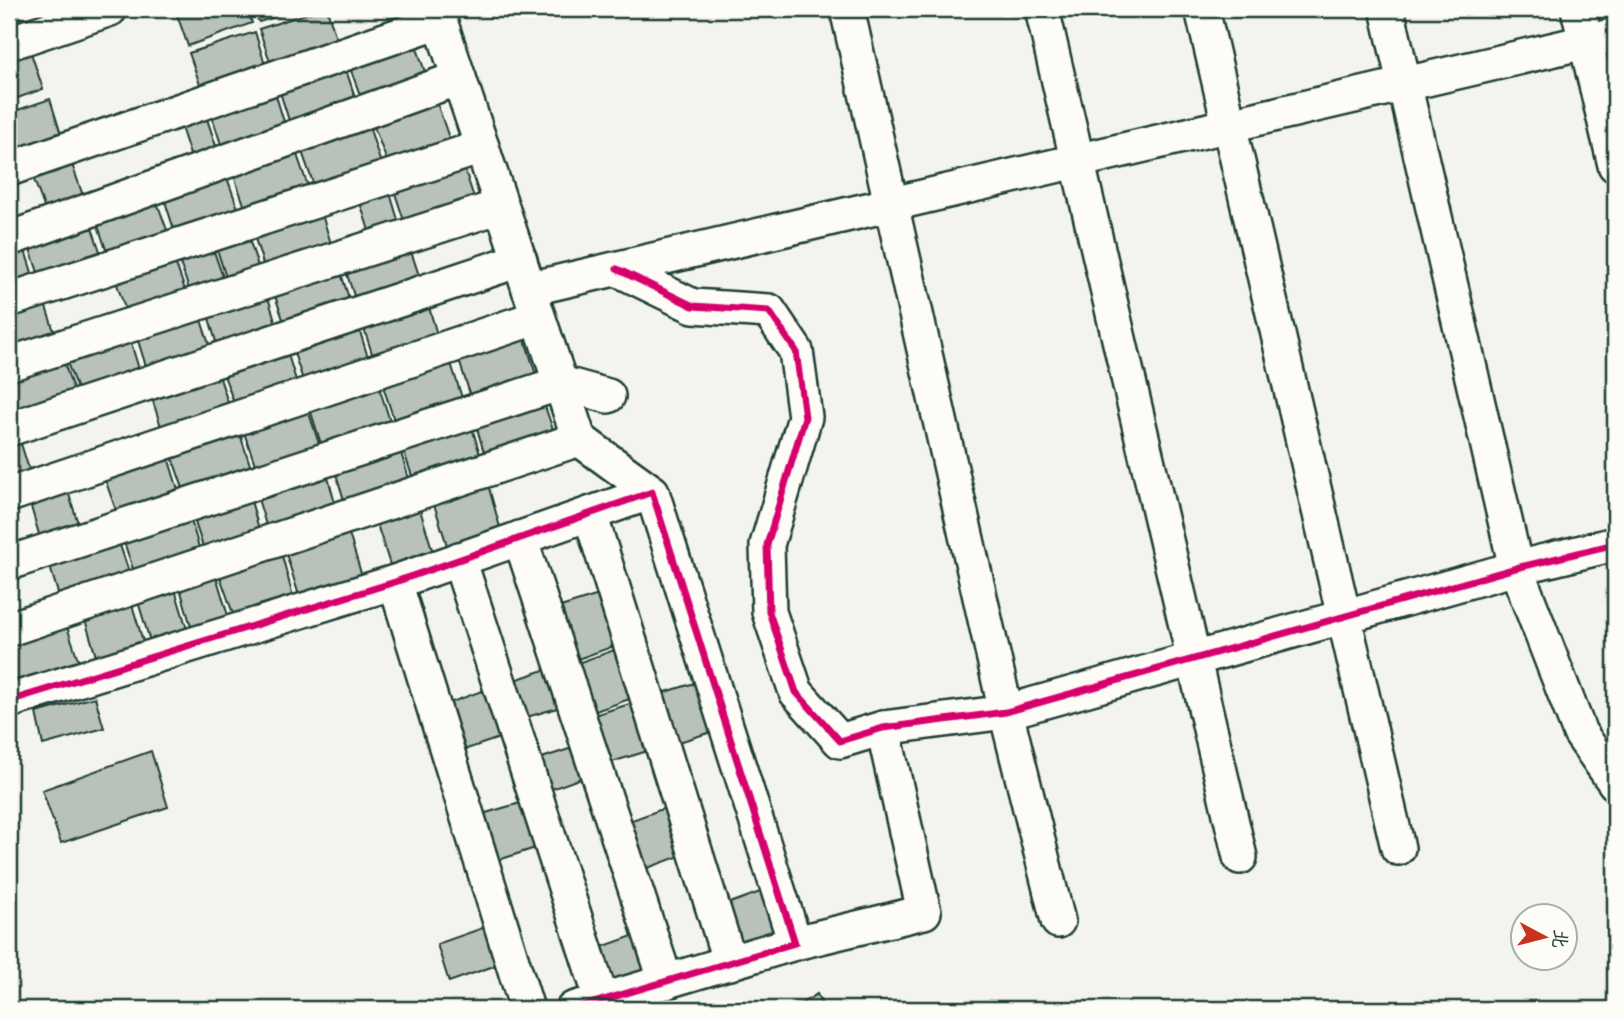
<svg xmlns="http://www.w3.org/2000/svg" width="1624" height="1018" font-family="Sriracha,'LXGW WenKai TC',sans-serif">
  <rect width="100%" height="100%" fill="#f4f4ef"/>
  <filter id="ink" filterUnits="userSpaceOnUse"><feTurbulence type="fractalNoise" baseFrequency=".0143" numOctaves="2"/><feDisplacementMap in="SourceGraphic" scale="14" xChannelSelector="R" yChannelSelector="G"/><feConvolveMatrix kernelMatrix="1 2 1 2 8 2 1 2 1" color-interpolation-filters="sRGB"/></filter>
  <g filter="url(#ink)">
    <!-- building -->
    <g fill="#b9c1bb" stroke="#1f3d34" stroke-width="2">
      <polygon points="9,9 17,9 24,32 9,37"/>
      <polygon points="175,9 247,9 252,23 188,46"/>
      <polygon points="254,9 301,9 259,22"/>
      <polygon points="321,9 327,9 340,51 274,73 259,29"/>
      <polygon points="255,32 268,74 204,96 189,53"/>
      <polygon points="414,39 429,84 364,106 348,62"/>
      <polygon points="28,44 43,89 9,101 9,51"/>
      <polygon points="344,64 359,109 293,133 278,86"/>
      <polygon points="274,89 288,135 225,157 210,110"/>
      <polygon points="435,97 453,150 390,169 371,119"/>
      <polygon points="50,99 64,144 9,162 9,113"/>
      <polygon points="205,113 220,158 194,167 179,121"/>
      <polygon points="368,123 383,170 316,191 300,146"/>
      <polygon points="295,149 311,195 248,216 232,170"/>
      <polygon points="69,156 87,207 49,220 30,169"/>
      <polygon points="461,158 477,207 407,230 391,181"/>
      <polygon points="225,172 241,217 177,239 163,195"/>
      <polygon points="387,183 401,230 372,240 357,193"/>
      <polygon points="9,190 19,225 9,228"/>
      <polygon points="155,197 171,241 110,261 95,217"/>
      <polygon points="319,205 333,250 266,273 252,229"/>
      <polygon points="89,219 104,263 42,284 27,240"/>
      <polygon points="246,230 261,275 228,284 214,240"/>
      <polygon points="210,240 227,289 193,301 176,251"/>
      <polygon points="22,241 36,285 9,294 9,245"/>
      <polygon points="408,242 422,285 358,308 343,262"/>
      <polygon points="173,256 188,298 128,318 114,275"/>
      <polygon points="338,264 352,308 287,331 272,287"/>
      <polygon points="265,288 279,333 219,352 206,308"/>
      <polygon points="426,297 440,345 376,366 361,319"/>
      <polygon points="43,298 58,343 9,359 9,309"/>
      <polygon points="198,311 213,356 149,376 135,331"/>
      <polygon points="357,322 371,367 306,389 291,344"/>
      <polygon points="522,330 537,378 472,400 457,354"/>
      <polygon points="128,333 142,379 81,400 64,354"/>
      <polygon points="285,345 299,390 237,411 221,367"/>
      <polygon points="62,356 77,401 15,422 9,402 9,373"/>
      <polygon points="449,357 464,404 396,426 381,380"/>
      <polygon points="216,366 231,412 164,436 149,389"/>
      <polygon points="377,381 392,427 323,450 308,403"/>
      <polygon points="541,395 557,441 487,463 474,418"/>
      <polygon points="306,404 321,450 257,470 241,424"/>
      <polygon points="469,417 483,465 416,488 400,440"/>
      <polygon points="238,428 252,471 185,494 170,451"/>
      <polygon points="18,434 32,479 9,487 9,437"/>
      <polygon points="398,443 412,489 347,510 333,464"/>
      <polygon points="166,451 180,496 118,516 102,471"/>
      <polygon points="325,466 338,515 270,538 255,489"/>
      <polygon points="487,481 503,538 451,558 432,498"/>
      <polygon points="67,488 81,533 43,548 29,500"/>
      <polygon points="248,490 262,540 206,556 191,510"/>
      <polygon points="418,503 435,559 393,574 375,518"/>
      <polygon points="188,511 202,557 136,578 121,533"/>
      <polygon points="347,527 364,583 301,602 284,547"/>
      <polygon points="116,533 131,578 61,603 47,557"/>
      <polygon points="280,548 295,604 236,622 217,568"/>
      <polygon points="214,569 231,626 194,637 178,581"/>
      <polygon points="173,583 190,639 153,651 136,595"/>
      <polygon points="605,593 620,644 564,664 548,611"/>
      <polygon points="130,598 145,648 98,663 83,613"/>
      <polygon points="64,618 81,668 15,690 9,672 9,638"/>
      <polygon points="623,647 638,696 582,716 566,667"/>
      <polygon points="556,666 567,705 517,720 506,683"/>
      <polygon points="704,680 718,730 666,746 650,697"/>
      <polygon points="495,686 511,734 455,753 441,706"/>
      <polygon points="95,697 104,728 43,745 36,713"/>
      <polygon points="639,701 654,749 599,766 585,718"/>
      <polygon points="581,745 590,775 546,791 536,760"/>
      <polygon points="151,751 168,807 61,843 42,790"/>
      <polygon points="527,801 541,846 487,864 472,817"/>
      <polygon points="673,805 688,853 637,872 621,824"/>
      <polygon points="771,888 789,936 732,957 716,908"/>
      <polygon points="494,924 505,962 449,982 437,944"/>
      <polygon points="638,934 653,979 604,995 590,951"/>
      <polygon points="817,994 824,1009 801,1009 799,1005"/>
    </g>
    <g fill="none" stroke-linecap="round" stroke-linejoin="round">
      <defs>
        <g id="street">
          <polyline points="436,9 579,439 652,492"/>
          <polyline points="847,9 1006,712 1058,921"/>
          <polyline points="1042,9 1240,857"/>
          <polyline points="1202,9 1398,848"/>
          <polyline points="1387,9 1516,568 1580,733 1615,783"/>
          <polyline points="1578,9 1615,165"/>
          <polyline points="9,43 110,9"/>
          <polyline points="9,169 440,21"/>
          <polyline points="9,239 459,78"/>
          <polyline points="617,269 693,306 769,311 796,351 805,417 767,545 769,612 796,692 840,741 883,728 1006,712 1516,568 1615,544"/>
          <polyline points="529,289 1615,35"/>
          <polyline points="9,300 482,147"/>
          <polyline points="9,364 501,206"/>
          <polyline points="9,429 520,260"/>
          <polyline points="9,495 538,317"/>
          <polyline points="590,514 730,963"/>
          <polyline points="520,538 666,982"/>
          <polyline points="459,559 602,1001"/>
          <polyline points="9,563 561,383 608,396"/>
          <polyline points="395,582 527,1009"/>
          <polyline points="9,629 579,439"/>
          <polyline points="9,701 395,582 652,492 795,943 573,1009"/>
          <polyline points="795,943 924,912 883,728"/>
        </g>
      </defs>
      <!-- street casing -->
      <use href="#street" stroke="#1f3d34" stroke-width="38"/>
      <!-- street -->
      <use href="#street" stroke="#fdfcf7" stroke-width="33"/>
      <defs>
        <g id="cycleway">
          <polyline points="617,269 693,306 769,311 796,351 805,417 767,545 769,612 796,692 840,741 883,728 1006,712 1516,568 1615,544"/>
          <polyline points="9,701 395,582 652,492 795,943 573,1009"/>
        </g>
      </defs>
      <!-- cycleway casing -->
      <use href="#cycleway" stroke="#fdfcf7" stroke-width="11"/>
      <!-- cycleway -->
      <use href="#cycleway" stroke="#d6006c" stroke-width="7"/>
    </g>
  </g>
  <!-- margin -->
  <rect width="1624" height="1018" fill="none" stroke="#fdfcf7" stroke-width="35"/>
  <rect x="18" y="18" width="1589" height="983" fill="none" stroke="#1f3d34" stroke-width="2.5" filter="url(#ink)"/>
  <!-- north arrow -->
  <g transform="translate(1544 937) rotate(97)"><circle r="33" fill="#fdfcf7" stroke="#a4b0a9" stroke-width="2"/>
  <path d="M0-5L12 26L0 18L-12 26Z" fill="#c8321e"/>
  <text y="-10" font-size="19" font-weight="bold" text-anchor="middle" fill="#1f3d34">北</text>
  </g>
</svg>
